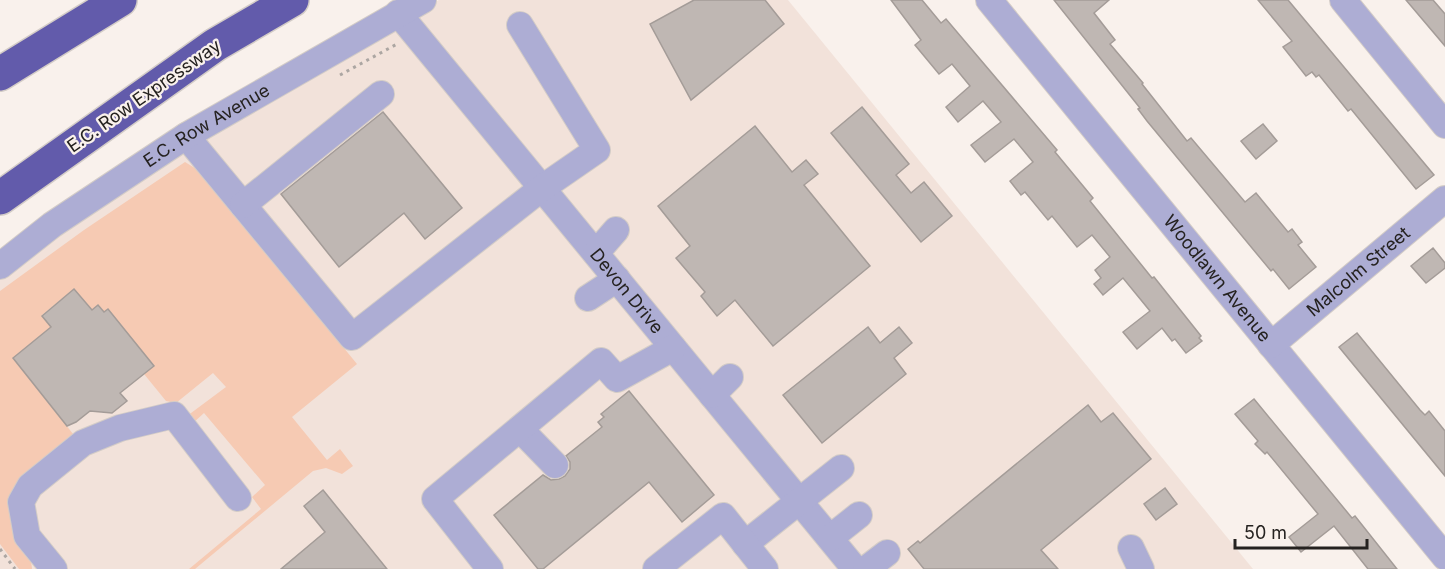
<svg xmlns="http://www.w3.org/2000/svg" width="1445" height="569" font-family="Inter,sans-serif">
  <rect width="100%" height="100%" fill="#f9f1ec"/>
  <!-- built -->
  <polygon fill="#f2e2da" points="439,0 788,0 1253,569 0,569 0,273 145,169 369,38"/>
  <!-- green -->
  <path fill="#f6cab3" d="M185,162L198,170L357,364L292,417L327,460L340,449L353,466L342,474L326,468L313,471L195,569H189L261,509L252,497L265,485L204,413L192,424L187,416L226,387L213,373L176,403L166,401L144,374L154,366L108,309L104,312L98,305L92,310L74,289L42,315L51,327L13,358L77,439L10,510C10,519 11,530 16,539C22,549 32,556 32,569H19L0,544V291L84,230Z"/>
  <!-- building -->
  <g fill="#bfb7b3" stroke="#a49c98" stroke-width="1.5">
    <polygon points="694,0 765,0 784,24 691,100 650,24"/>
    <polygon points="891,0 922,0 941,23 946,19 1057,150 1055,152 1093,198 1090,201 1152,278 1154,277 1201,336 1199,338 1202,341 1186,353 1175,339 1172,341 1162,328 1137,349 1123,332 1150,311 1123,278 1103,295 1094,284 1101,278 1095,270 1110,257 1092,235 1077,247 1052,216 1048,220 1025,192 1021,195 1010,181 1033,162 1014,139 985,162 971,145 1001,122 983,101 958,122 946,107 970,86 952,64 939,74 915,45 921,40"/>
    <polygon points="1054,0 1109,0 1094,13 1115,40 1110,44 1143,83 1142,84 1187,141 1191,138 1245,202 1256,193 1288,232 1292,229 1302,242 1298,245 1316,267 1289,289 1273,269 1271,271 1147,121 1138,109 1140,108"/>
    <polygon points="1258,0 1288,0 1434,175 1416,189 1351,109 1348,111 1319,75 1316,77 1312,72 1306,76 1283,47 1292,41"/>
    <polygon points="1406,0 1433,0 1445,14 1445,46"/>
    <polygon points="862,107 909,164 896,175 911,193 924,182 952,216 921,242 831,133"/>
    <polygon points="383,112 462,208 425,239 404,213 339,267 281,194"/>
    <polygon points="1263,124 1277,141 1256,159 1241,141"/>
    <polygon points="755,126 792,172 806,160 818,174 804,185 870,266 773,346 735,300 717,316 701,296 705,292 676,258 690,246 658,206"/>
    <polygon points="1433,248 1445,263 1445,268 1426,283 1411,266"/>
    <polygon points="74,289 92,310 98,305 104,312 108,309 154,366 120,393 127,401 112,413 90,411 76,422 67,426 13,358 51,327 42,316"/>
    <polygon points="868,327 880,343 899,327 912,343 894,358 906,374 822,443 783,395"/>
    <polygon points="1357,333 1420,410 1425,415 1429,411 1445,431 1445,476 1339,347"/>
    <polygon points="629,391 714,495 682,522 649,482 543,569 538,569 494,515 543,475 551,480 559,479 565,476 570,469 570,462 566,456 602,427 598,422 604,417 601,414"/>
    <polygon points="1254,399 1352,518 1355,516 1397,569 1368,569 1334,526 1301,552 1289,537 1318,514 1267,452 1265,454 1255,444 1258,441 1235,414"/>
    <polygon points="1088,405 1101,422 1113,413 1151,459 1041,550 1058,569 924,569 908,549 918,541 920,543"/>
    <polygon points="1165,488 1177,504 1156,520 1144,504"/>
    <polygon points="323,490 387,569 281,569 325,532 304,506"/>
  </g>
  <g fill="none" stroke-linecap="round" stroke-linejoin="round">
    <defs>
      <g id="minor">
        <path id="s1" d="M989,0L1445,557"/>
        <polyline points="1343,0 1445,125"/>
        <path id="s2" d="M398,13L855,569"/>
        <polyline points="186,136 352,337 542,188 597,150 520,25"/>
        <polyline points="243,205 381,94"/>
        <polyline points="596,253 616,230"/>
        <path id="s3" d="M0,266L52,225L186,136L423,0"/>
        <polyline points="588,298 617,279"/>
        <path id="s4" d="M1271,345L1445,199"/>
        <polyline points="712,395 730,377"/>
        <polyline points="520,429 555,465"/>
        <polyline points="830,538 859,515"/>
        <polyline points="745,544 841,468"/>
        <polyline points="1131,548 1141,569"/>
        <polyline points="54,569 27,536 21,502 30,486 83,443 120,428 174,415 238,498"/>
        <polyline points="490,569 435,499 601,361 617,379 673,348"/>
        <polyline points="656,569 723,516 765,569"/>
        <polyline points="866,569 887,553"/>
      </g>
      <g id="highway">
        <polyline points="0,74 120,0"/>
        <polyline points="0,198 215,45 292,0"/>
      </g>
    </defs>
    <!-- minor casing -->
    <use href="#minor" stroke="#d3ccc7" stroke-width="28"/>
    <!-- highway casing -->
    <use href="#highway" stroke="#d3ccc7" stroke-width="36"/>
    <!-- path -->
    <g stroke="#aca6a2" stroke-width="3" stroke-dasharray="3 4.5" stroke-linecap="butt">
      <polyline points="340,75 397,44"/>
      <polyline points="0,549 15,569"/>
    </g>
    <!-- minor -->
    <use href="#minor" stroke="#adadd4" stroke-width="26"/>
    <!-- highway -->
    <use href="#highway" stroke="#625bab" stroke-width="33"/>
  </g>
  <g text-anchor="middle" stroke-width="4.5" stroke-linejoin="round" paint-order="stroke">
    <!-- street labels -->
    <g font-size="18" fill="#252220" stroke="#f9f1ec">
      <text transform="translate(144 96) rotate(-35)" y="6">E.C. Row Expressway</text>
      <text dy="6" stroke="none"><textPath href="#s3" startOffset="250">E.C. Row Avenue</textPath></text>
      <text dy="6" stroke="none"><textPath href="#s4" startOffset="114">Malcolm Street</textPath></text>
      <text dy="6" stroke="none"><textPath href="#s1" startOffset="360">Woodlawn Avenue</textPath></text>
      <text dy="6" stroke="none"><textPath href="#s2" startOffset="360">Devon Drive</textPath></text>
    </g>
  </g>
  <!-- scale -->
  <path d="M1235 539v9h132v-9" fill="none" stroke="#252220" stroke-width="3"/>
  <text x="1244" y="539" font-size="18" fill="#252220" stroke="#f9f1ec" stroke-width="4.5" paint-order="stroke">50 m</text>
</svg>
